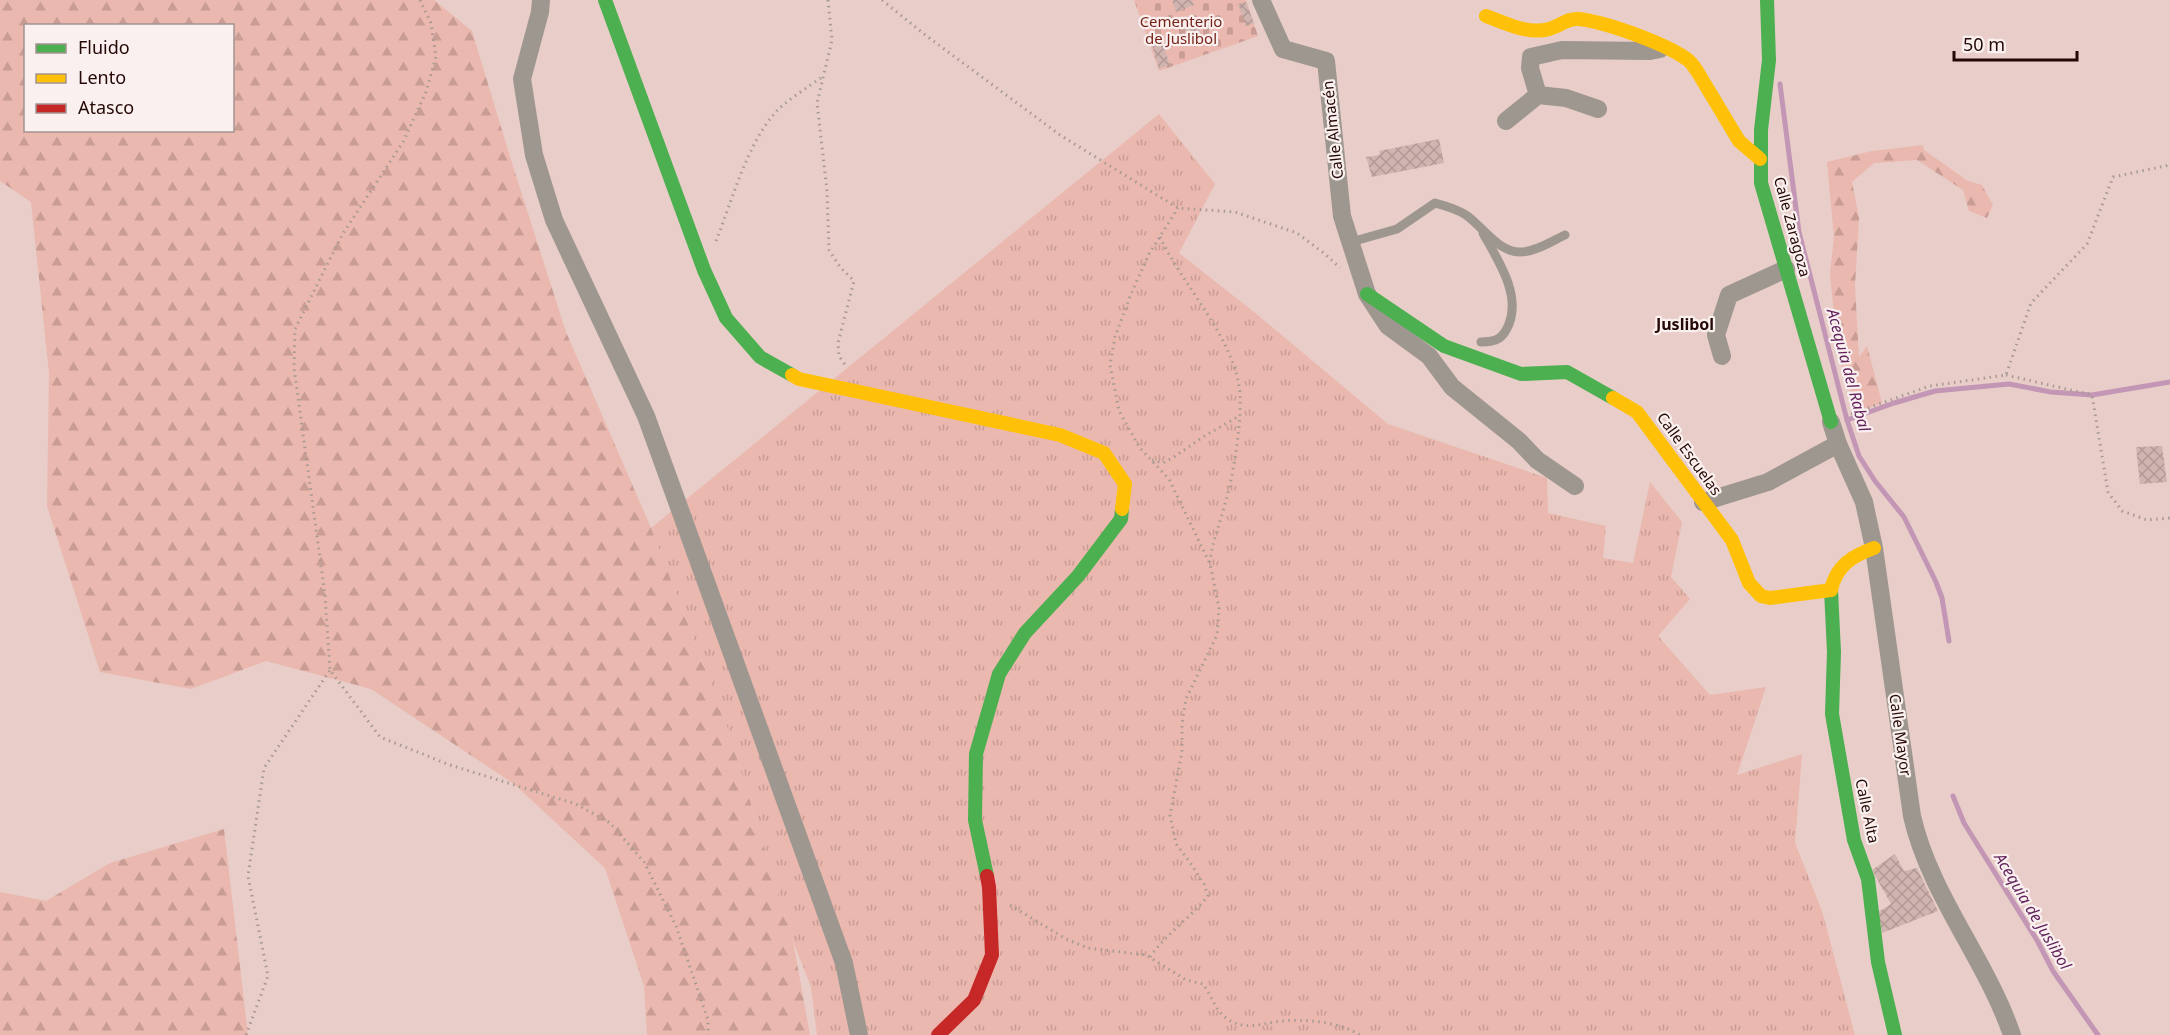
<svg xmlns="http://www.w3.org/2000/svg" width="2170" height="1035" font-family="'Noto Sans',sans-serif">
  <defs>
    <pattern id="grass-tufts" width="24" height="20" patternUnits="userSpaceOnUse" patternTransform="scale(1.5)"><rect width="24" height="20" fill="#eab8ae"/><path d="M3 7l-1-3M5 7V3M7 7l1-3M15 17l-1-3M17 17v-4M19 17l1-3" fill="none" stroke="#c99d94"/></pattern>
    <pattern id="forest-firs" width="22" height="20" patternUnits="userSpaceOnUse" patternTransform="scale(1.5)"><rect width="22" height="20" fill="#eab8ae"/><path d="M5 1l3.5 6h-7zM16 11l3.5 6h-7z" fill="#c99d94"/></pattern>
    <pattern id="cemetery-stones" width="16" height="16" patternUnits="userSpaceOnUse" patternTransform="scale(1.5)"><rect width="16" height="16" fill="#eab8ae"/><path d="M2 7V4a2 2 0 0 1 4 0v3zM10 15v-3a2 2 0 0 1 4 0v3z" fill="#c99d94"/></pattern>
    <pattern id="building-cross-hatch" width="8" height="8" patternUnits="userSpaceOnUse" patternTransform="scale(1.5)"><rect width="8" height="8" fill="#d0b4af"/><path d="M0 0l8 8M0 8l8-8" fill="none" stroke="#b29995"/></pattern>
  </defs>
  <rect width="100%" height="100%" fill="#e8cdc8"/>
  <!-- grass -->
  <polygon fill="url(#grass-tufts)" points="1159,114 1215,184 1179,253 1254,312 1388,424 1547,478 1548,513 1606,526 1603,558 1633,563 1650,482 1682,522 1671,577 1690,599 1658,636 1710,695 1766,687 1737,775 1802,754 1795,843 1822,911 1855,1035 817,1035 811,987 793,941 726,723 651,528"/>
  <!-- forest -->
  <g fill="url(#forest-firs)" fill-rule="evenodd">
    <path d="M0,0H434L472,31L511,160L566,332L651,528L726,723L793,941L810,1035H647L644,986L605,868L514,784L371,689L266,661L191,689L100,672L47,506L49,373L31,202L0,181ZM26,26H232V130H26Z"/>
    <polygon points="1923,145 1924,150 1968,181 1982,185 1993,205 1987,218 1969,211 1963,190 1917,160 1874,163 1852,182 1859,218 1855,286 1859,357 1867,346 1882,403 1858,412 1838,355 1830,274 1834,237 1827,162 1872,151"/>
    <polygon points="224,829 248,1035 0,1035 0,892 46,901 110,863"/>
  </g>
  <!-- cemetery -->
  <polygon fill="url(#cemetery-stones)" points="1134,0 1246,0 1258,36 1159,71"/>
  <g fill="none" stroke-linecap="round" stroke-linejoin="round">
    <!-- stream -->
    <g stroke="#c296b4" stroke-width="5">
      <polyline points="1780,84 1799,232 1847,420 1859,456 1875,481 1904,517 1936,582 1942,598 1949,641"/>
      <polyline points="1847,420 1894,403 1935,391 2009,384 2051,392 2092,395 2170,382"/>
      <polyline points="1953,796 1964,823 2038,942 2053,971 2098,1035"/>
    </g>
  </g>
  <!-- building -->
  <g fill="url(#building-cross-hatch)">
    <polygon points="1172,0 1192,0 1194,5 1176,12"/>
    <polygon points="1246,2 1254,23 1246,26 1238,4"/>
    <polygon points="1198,23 1202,36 1189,40 1184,28"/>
    <polygon points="1160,36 1170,65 1159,68 1150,39"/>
    <polygon points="1439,139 1444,163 1372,177 1366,157 1380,155 1379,151"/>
    <polygon points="2162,446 2167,482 2140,484 2136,447"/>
    <polygon points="1895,854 1904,871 1917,868 1938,911 1882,933 1878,912 1891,904 1872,870"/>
  </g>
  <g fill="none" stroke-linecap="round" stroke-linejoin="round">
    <!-- path -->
    <g stroke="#a79a93" stroke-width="3" stroke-dasharray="1.5 4.5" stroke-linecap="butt">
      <polyline points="420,0 431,23 436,57 426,92 403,142 342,235 295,329 294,368 325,595 330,670 380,737 450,765 576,804 610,823 644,862 676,926 708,1020 708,1035"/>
      <polyline points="828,0 832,40 817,103 827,191 829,250 840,267 854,281 838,343 839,356 846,366"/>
      <polyline points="882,0 924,34 1060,135 1178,208 1235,212 1297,233 1325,254 1340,268"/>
      <path d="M1160,237C1182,284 1231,335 1239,386C1244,412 1233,478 1225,504C1220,524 1212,542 1210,562"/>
      <path d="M716,241C732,201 746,147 774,114C785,101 807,88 822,77"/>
      <polyline points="2006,375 2092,395 2108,492 2122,511 2147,520 2170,518"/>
      <polyline points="1851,414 1930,386 2006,375 2031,303 2087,244 2113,177 2170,165"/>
      <polyline points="1152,460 1163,463 1174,457 1203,437 1239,416"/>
      <path d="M1010,905L1066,939L1088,948L1146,955L1186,980L1203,984C1211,995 1215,1010 1226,1018C1242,1030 1257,1025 1275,1022C1300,1018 1338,1021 1360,1035"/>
      <path d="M1150,957C1166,934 1190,918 1208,896L1204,884L1189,861L1176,844L1170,815L1182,752V724L1186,699L1217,635L1219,608L1210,564L1169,479L1140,448L1119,411L1110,365L1115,337L1131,294L1149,254L1178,208"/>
      <polyline points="246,1035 268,976 248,876 264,768 330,670"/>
    </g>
    <!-- lane -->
    <g stroke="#9e978f" stroke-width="9">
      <path d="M1351,242L1397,229L1435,203C1446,206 1457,209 1466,215C1482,226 1498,252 1520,252C1535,252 1552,241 1565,235"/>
      <path d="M1481,342C1496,342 1503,339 1509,324C1521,293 1497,259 1483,233"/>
    </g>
    <!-- street -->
    <g stroke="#9e978f" stroke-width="18">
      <polyline points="541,0 540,12 522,79 534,155 554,220 646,416 844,963 859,1035"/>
      <polyline points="1261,0 1283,49 1326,61 1342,216 1367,294 1388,326 1429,356 1452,387 1519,441 1537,460 1575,486"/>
      <polyline points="1538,95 1530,68 1531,57 1562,50 1650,51 1660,49"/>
      <polyline points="1506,121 1538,95 1566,98 1598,109"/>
      <polyline points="1722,356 1716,335 1729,295 1786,269"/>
      <path d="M1831,422L1838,444L1864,502L1874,548L1912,816C1930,895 1986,959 2012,1035"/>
      <polyline points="1703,502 1768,482 1838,444"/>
    </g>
    <!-- fast -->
    <g stroke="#4caf50" stroke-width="14">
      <polyline points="605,0 704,270 726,318 760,357 792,375"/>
      <polyline points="1767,0 1769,60 1761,130 1761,183 1831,422"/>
      <polyline points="1367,294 1444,346 1521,374 1567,372 1613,398"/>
      <polyline points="1831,590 1834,652 1832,714 1854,840 1868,879 1878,962 1895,1035"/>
      <polyline points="987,876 975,820 976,754 999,674 1025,633 1078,576 1121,519 1122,509"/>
    </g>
    <!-- slow -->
    <g stroke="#ffc107" stroke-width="14">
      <path d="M1486,16C1505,23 1528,35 1549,29C1561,26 1566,18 1579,19C1606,22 1667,44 1688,60C1692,63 1694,67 1697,71L1739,141L1760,159"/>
      <polyline points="792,375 799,379 1060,435 1104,453 1125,484 1122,509"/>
      <path d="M1613,398L1637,412L1732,540L1749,583L1761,596L1770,598L1831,590C1836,566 1852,556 1874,548"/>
    </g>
    <!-- jam -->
    <polyline stroke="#c62828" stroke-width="14" points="938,1035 974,1000 992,955 989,887 987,876"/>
  </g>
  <g text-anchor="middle" stroke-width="4.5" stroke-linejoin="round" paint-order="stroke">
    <!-- park labels -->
    <g font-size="15" fill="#772418" stroke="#f9f0ef">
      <text x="1181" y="27">Cementerio<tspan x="1181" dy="17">de Juslibol</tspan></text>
    </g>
    <!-- street labels -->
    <g font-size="15" fill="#240805" stroke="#f9f0ef">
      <text transform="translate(1333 130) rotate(-96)" y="5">Calle Almacén</text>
      <text transform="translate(1792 227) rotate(75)" y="5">Calle Zaragoza</text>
      <text transform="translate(1689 454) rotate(54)" y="5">Calle Escuelas</text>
      <text transform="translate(1900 735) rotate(82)" y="5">Calle Mayor</text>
      <text transform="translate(1867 811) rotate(78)" y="5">Calle Alta</text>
    </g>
    <!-- neighbourhood labels -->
    <g font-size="16" font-weight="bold" fill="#240805" stroke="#f9f0ef">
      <text x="1685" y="330">Juslibol</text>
    </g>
    <!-- water labels -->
    <g font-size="16" font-style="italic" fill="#62235c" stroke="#f9f0ef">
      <text transform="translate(1849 370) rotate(75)" y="6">Acequia del Rabal</text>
      <text transform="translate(2033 911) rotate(59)" y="6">Acequia de Juslibol</text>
    </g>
  </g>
  <!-- legend -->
  <rect x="24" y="24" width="210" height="108" fill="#f9f0ef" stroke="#a49391" stroke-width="1.5"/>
  <rect x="36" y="44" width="30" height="9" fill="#4caf50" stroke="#a49391" stroke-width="1.5"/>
  <text x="78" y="54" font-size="18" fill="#240805">Fluido</text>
  <rect x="36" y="74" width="30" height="9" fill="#ffc107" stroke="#a49391" stroke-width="1.5"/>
  <text x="78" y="84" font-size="18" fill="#240805">Lento</text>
  <rect x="36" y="104" width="30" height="9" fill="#c62828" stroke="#a49391" stroke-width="1.5"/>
  <text x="78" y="114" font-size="18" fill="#240805">Atasco</text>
  <!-- scale -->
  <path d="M1954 51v9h123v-9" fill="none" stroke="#240805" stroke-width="3"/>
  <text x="1963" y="51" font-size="18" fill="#240805" stroke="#f9f0ef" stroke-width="4.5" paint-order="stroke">50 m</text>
</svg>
